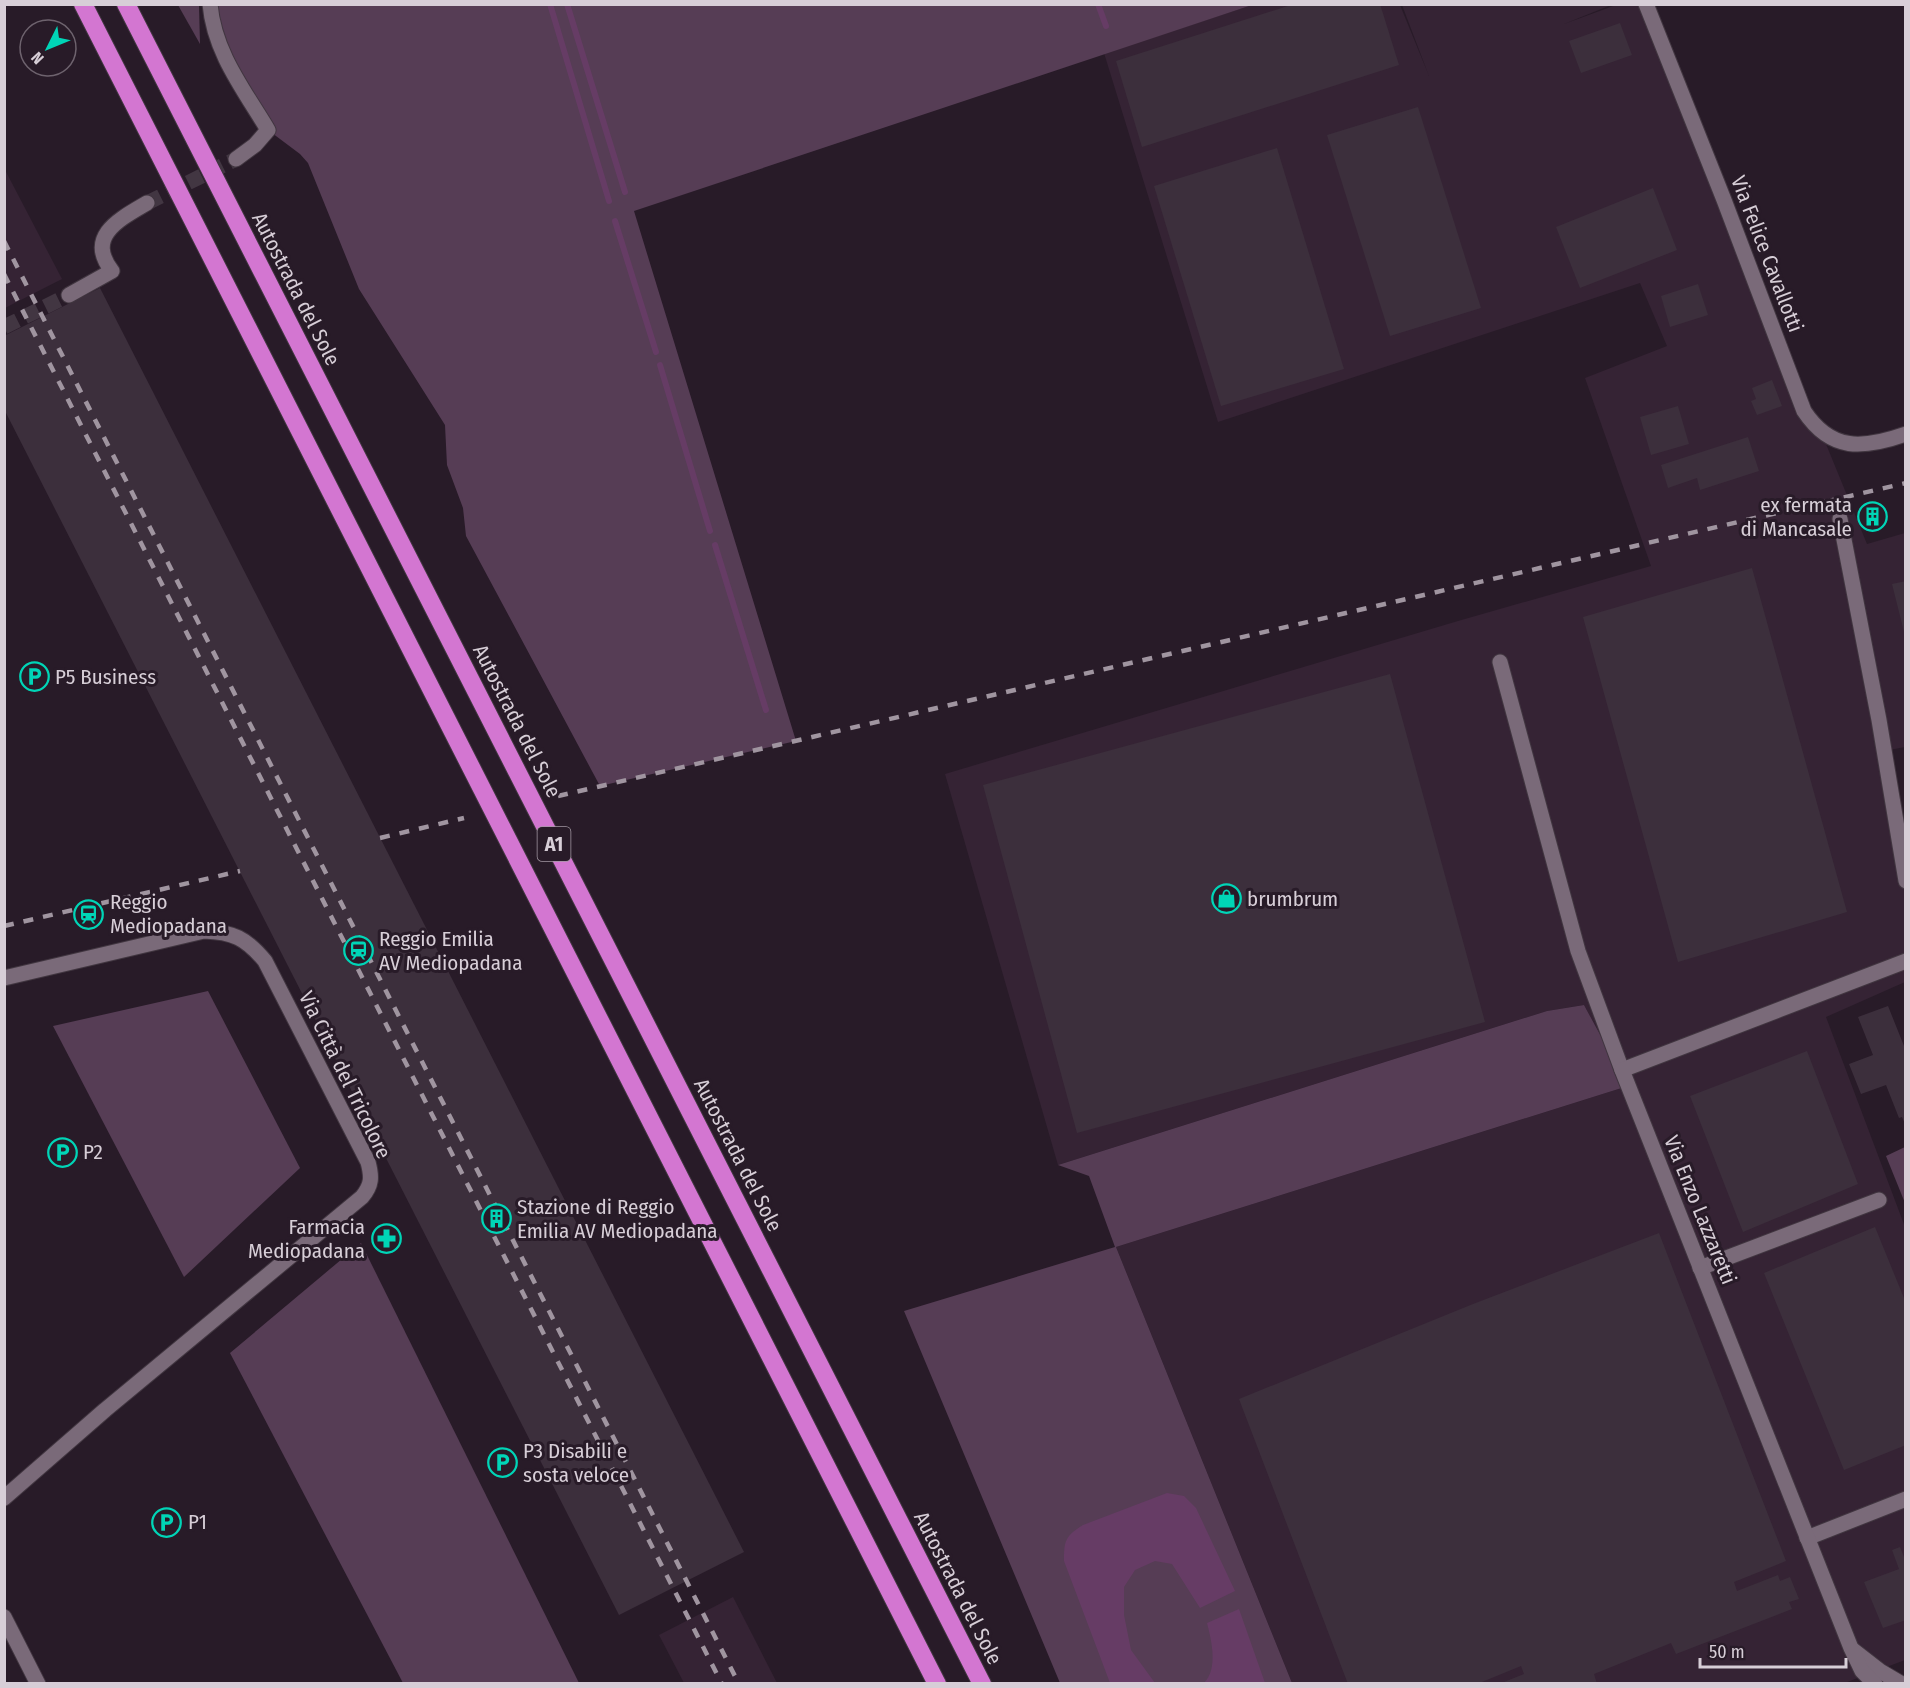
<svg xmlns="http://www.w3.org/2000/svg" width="1910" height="1688" font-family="'Fira Sans Condensed',sans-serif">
  <rect width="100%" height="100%" fill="#281b28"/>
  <!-- built -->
  <g fill="#352334">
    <polygon points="1252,5 1400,5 1429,76 1402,5 1611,5 1564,24 1616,5 1646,5 1867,544 1905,533 1905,747 1884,751 1905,866 1905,982 1826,1017 1905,1227 1905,1660 1842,1684 1292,1683 1116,1247 1628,1086 1584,1005 1547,1011 1058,1165 945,774 1458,621 1651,566 1585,378 1667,346 1640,283 1218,422 1104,53"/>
    <polygon points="4,168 62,279 5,308 4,308"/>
    <polygon points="733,1597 777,1683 684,1683 659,1635"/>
  </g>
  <!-- green -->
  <g fill="#563d55">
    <polygon points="178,5 199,5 200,44"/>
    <polygon points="210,5 1252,5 634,211 796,741 600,786 466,536 463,508 447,465 445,425 359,289 308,163 300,154 268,130 224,58"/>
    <polygon points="208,991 300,1168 184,1277 53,1026"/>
    <polygon points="1584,1005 1628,1086 1116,1247 1292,1683 1060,1683 904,1311 1115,1247 1089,1176 1058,1165 1547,1011"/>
    <polygon points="1905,1147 1905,1203 1886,1156"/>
    <polygon points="361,1243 579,1683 403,1683 230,1353"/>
  </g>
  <!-- water -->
  <g fill="#663c65">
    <path d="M1167,1493L1184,1496L1196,1508L1235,1591L1200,1608L1172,1564L1155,1561L1135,1570L1124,1587V1615L1131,1650L1155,1683H1110L1064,1561C1064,1541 1065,1536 1083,1525Z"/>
    <path d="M1239,1609L1265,1683H1204C1218,1669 1212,1642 1207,1623Z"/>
  </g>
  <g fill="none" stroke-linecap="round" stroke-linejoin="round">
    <!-- stream -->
    <g stroke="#663c65" stroke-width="6">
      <polyline points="550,4 609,201"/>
      <polyline points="567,4 625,192"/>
      <polyline points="1098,4 1106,26"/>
      <polyline points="615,221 656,352"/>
      <polyline points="660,365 710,531"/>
      <polyline points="715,545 766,710"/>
    </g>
  </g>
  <!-- building -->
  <g fill="#3c2f3c">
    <polygon points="1294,4 1380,4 1399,65 1142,147 1116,61"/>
    <polygon points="1620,23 1632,55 1581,73 1569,41"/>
    <polygon points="1418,107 1481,308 1390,336 1327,135"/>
    <polygon points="1277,148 1344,369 1221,406 1154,186"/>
    <polygon points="1653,188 1677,250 1580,288 1556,227"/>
    <polygon points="1698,284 1708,315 1670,327 1661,296"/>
    <polygon points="100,288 744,1552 619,1615 4,409 4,336"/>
    <polygon points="1772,380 1782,406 1757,415 1751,401 1756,399 1752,388"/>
    <polygon points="1678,406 1689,444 1651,455 1640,417"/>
    <polygon points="1748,437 1759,471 1700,490 1697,478 1668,488 1661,465"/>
    <polygon points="1884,506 1887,523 1862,528 1859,512"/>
    <polygon points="1752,568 1847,912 1678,962 1583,617"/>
    <polygon points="1906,581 1906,636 1905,636 1892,584"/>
    <polygon points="1390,674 1485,1022 1077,1133 983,785"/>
    <polygon points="1888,1006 1906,1051 1905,1124 1902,1117 1899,1118 1886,1085 1861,1094 1849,1064 1873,1055 1858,1017"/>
    <polygon points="1807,1051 1858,1184 1743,1232 1690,1096"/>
    <polygon points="1875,1227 1906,1303 1906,1445 1844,1470 1764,1273"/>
    <polygon points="1659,1233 1786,1561 1734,1582 1737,1591 1778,1575 1780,1581 1790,1577 1799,1599 1789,1602 1792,1609 1676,1654 1671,1643 1594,1674 1597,1684 1499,1684 1524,1674 1521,1666 1477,1684 1348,1684 1239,1399 1473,1304"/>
    <polygon points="1900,1547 1906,1562 1906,1620 1883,1628 1864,1582 1899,1569 1892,1550"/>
  </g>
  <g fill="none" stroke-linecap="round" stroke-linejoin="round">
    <!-- minor-tunnel -->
    <g stroke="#423642" stroke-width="15" stroke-dasharray="15 8" stroke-linecap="butt">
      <polyline points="147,203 236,159"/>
      <polyline points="4,327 69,295"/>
    </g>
    <defs>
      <g id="minor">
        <path d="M210,4C214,52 244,90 268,130L255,145L236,159"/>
        <path d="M1646,4L1724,200L1804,411C1831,452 1863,449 1906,434"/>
        <path d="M69,295L112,271C85,236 120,219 147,203"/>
        <polyline points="1840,519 1879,720 1906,881"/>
        <polyline points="1500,662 1578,951 1622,1070"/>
        <path d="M4,978L204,931C233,932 246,938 265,961L368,1162C372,1177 372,1185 362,1197L105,1410L4,1498"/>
        <polyline points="1700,1268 1879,1200"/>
        <polyline points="1807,1538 1906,1499"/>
        <polyline points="4,1617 38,1684"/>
        <polyline points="1853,1650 1880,1671 1902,1684"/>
        <polyline points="1875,1684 1862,1671 1851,1648 1622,1070 1906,961"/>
      </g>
      <g id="highway">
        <polyline points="83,4 937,1684"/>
        <polyline points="126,4 982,1684"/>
      </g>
    </defs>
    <!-- minor casing -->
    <use href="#minor" stroke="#413640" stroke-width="17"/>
    <!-- highway casing -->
    <use href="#highway" stroke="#413640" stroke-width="20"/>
    <!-- minor -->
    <use href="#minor" stroke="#7a6a79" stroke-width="15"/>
    <!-- highway -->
    <use href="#highway" stroke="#d376d1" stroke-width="18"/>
    <!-- rail -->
    <g stroke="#a095a0" stroke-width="4.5" stroke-dasharray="10 10" stroke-linecap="butt">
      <polyline points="4,241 739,1684"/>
      <polyline points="4,274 722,1684"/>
      <polyline points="558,796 1906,483"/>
      <polyline points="380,838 464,818"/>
      <polyline points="4,926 240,871"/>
    </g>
  </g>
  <!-- icons -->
  <defs>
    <symbol id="building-ring" viewBox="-11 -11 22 22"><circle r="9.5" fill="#281b28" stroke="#00d5b7" stroke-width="1.5"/><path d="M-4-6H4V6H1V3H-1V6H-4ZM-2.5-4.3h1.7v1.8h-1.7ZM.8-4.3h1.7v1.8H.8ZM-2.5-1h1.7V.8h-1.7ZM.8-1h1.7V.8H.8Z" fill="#00d5b7"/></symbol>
    <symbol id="parking-ring" viewBox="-11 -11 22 22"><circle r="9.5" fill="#281b28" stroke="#00d5b7" stroke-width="1.5"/><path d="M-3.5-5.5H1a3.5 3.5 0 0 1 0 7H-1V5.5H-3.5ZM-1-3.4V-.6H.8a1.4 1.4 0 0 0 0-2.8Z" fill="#00d5b7"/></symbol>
    <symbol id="shop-ring" viewBox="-11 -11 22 22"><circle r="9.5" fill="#281b28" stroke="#00d5b7" stroke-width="1.5"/><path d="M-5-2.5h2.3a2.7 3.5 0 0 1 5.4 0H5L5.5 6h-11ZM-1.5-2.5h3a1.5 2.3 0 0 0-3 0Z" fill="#00d5b7"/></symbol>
    <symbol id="station-ring" viewBox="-11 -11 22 22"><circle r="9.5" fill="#281b28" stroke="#00d5b7" stroke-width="1.5"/><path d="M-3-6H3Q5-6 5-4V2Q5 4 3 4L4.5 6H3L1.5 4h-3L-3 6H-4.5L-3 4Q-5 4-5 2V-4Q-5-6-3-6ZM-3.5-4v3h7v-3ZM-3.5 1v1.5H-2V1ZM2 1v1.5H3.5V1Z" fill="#00d5b7"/></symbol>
    <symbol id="pharmacy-ring" viewBox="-11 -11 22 22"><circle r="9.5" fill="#281b28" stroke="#00d5b7" stroke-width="1.5"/><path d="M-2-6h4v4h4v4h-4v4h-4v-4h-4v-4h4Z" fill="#00d5b7"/></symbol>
  </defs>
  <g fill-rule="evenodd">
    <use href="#building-ring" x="1856" y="500" width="33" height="33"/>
    <use href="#parking-ring" x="18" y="660" width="33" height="33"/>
    <use href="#shop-ring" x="1210" y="882" width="33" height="33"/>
    <use href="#station-ring" x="72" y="898" width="33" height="33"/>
    <use href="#station-ring" x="342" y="934" width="33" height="33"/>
    <use href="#parking-ring" x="46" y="1136" width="33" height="33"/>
    <use href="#building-ring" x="480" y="1202" width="33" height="33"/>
    <use href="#pharmacy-ring" x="370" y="1222" width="33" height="33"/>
    <use href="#parking-ring" x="486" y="1446" width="33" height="33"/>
    <use href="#parking-ring" x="150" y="1506" width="33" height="33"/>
  </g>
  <g text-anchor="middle" stroke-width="6" stroke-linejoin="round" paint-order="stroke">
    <!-- shield labels -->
    <rect fill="#281b28" stroke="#a298a2" stroke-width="1.5" x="537.5" y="827" width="33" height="34" rx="4.5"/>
    <g font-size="20" font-weight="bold" fill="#d7ced7">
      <text x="554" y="851">A1</text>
    </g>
    <!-- street labels -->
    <g font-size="21" fill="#d7ced7" stroke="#281b28">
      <text transform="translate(1767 254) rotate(69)" y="7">Via Felice Cavallotti</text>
      <text transform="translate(296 289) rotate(63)" y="7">Autostrada del Sole</text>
      <text transform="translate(517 721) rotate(63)" y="7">Autostrada del Sole</text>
      <text transform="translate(345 1075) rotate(64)" y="7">Via Città del Tricolore</text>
      <text transform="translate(738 1155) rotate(63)" y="7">Autostrada del Sole</text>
      <text transform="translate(1700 1210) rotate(68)" y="7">Via Enzo Lazzaretti</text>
      <text transform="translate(958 1588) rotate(63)" y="7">Autostrada del Sole</text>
    </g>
    <!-- poi labels -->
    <g font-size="21" fill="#d7ced7" stroke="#281b28" text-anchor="start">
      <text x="1852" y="512" text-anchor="end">ex fermata<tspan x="1852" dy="24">di Mancasale</tspan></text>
      <text x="55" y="684">P5 Business</text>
      <text x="1247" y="906">brumbrum</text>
      <text x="110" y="909">Reggio<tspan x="110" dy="24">Mediopadana</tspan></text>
      <text x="379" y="946">Reggio Emilia<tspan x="379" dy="24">AV Mediopadana</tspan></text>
      <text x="83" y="1159">P2</text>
      <text x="517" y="1214">Stazione di Reggio<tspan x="517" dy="24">Emilia AV Mediopadana</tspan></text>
      <text x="365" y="1234" text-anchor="end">Farmacia<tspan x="365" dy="24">Mediopadana</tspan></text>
      <text x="523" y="1458">P3 Disabili e<tspan x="523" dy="24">sosta veloce</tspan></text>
      <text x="188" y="1529">P1</text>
    </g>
  </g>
  <!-- border -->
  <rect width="1910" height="1688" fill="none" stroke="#d7ced7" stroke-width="12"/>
  <!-- north arrow -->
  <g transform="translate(48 48) rotate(227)"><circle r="28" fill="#281b28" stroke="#6e636e" stroke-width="1.5"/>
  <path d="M0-4.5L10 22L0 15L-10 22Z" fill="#00d5b7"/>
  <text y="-9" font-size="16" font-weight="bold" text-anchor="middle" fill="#d7ced7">N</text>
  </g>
  <!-- scale -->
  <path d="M1700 1658v9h146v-9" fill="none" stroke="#d7ced7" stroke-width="3"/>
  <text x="1709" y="1658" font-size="18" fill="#d7ced7" stroke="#281b28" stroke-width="4.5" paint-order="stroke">50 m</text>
</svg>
